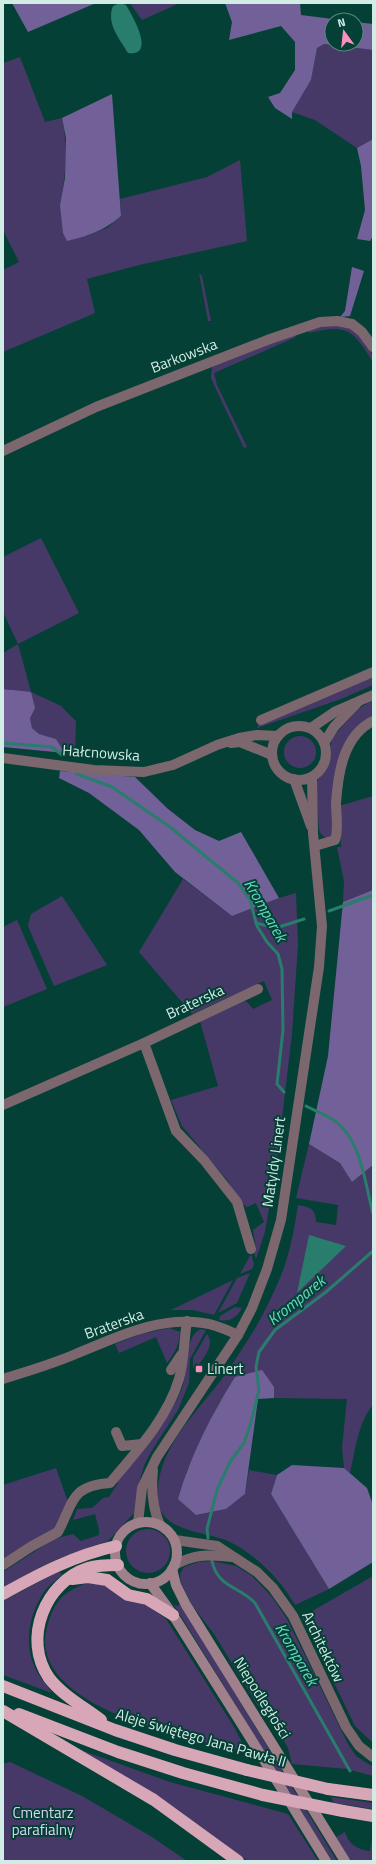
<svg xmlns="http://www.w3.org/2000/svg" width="376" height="1864" font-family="'Titillium Web',sans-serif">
  <rect width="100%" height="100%" fill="#054036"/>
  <!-- green -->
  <g fill="#473967">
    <polygon points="130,3 180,3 142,20"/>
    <polygon points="324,44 373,50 373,139 357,148 315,120 292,112 311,80 317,48"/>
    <path d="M20,57L45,122L62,118C68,148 66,175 60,205L87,236L107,228L121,216L120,199L207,177L240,160L247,241L139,265L87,279L95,313L3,352V270L19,262L3,230V63Z"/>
    <polygon points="199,273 202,276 211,321 208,321"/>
    <path d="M333,325C339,326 347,327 352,329C363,335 373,350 373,362C352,329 348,324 309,333L308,329Z"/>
    <polygon points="293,334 296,337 214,373 217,385 247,447 244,448 215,387 211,378 212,367"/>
    <polygon points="41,538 79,613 18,644 31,692 61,706 76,721 75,756 65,753 56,739 39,734 32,728 30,718 10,689 3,689 3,653 18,644 3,612 3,557"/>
    <polygon points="373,675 373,685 341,699 257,728 259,723"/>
    <polygon points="373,700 373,718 349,739 333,836 327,839 321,834 319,830 316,783 327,766 332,738 358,709"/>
    <circle cx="300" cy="752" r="16"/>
    <polygon points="373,796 373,890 343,902 344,881 337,847 341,847 339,806"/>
    <polygon points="183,879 232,916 279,898 296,893 298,944 292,1034 277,1160 265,1232 256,1259 253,1249 256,1248 253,1230 264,1222 256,1203 247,1207 240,1203 228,1181 182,1126 171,1100 218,1086 200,1021 245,1001 248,1003 253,1009 272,1000 264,981 192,1014 139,952"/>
    <polygon points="62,896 107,965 54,986 28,926 31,914"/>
    <polygon points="17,920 47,989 3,1007 3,927"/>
    <path d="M309,1144L341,1163L352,1182L373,1165V1405C358,1422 355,1452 350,1473L344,1468L342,1447L347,1399L274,1398V1387L220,1401L186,1473L196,1515L226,1509L245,1494L249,1470L277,1475L271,1494L329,1589L295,1605C281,1580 259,1558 234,1544C212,1531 172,1535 160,1509C158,1505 158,1498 158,1494C157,1448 199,1410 225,1375C235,1360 246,1343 256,1327C265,1311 281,1279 286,1261C292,1243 295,1224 298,1205C310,1207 316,1209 316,1222L336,1225L338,1205L296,1198Z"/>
    <polygon points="251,1254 254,1264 252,1269 240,1274"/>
    <polygon points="250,1273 237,1303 218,1313 237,1278"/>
    <polygon points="233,1280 214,1315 193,1310 171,1310"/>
    <path d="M235,1307L242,1308C237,1318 229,1322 219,1320L220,1316Z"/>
    <path d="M169,1328L180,1332C179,1345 175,1353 167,1363L156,1337L119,1353L115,1344L141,1334Z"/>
    <path d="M201,1329L206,1330L190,1359L189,1383L178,1410L154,1447L145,1463L140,1479L134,1513L108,1541L57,1559L3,1587V1572L54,1539L73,1534L81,1541L99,1535V1529L95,1514L73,1520L77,1509L92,1508L103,1498L109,1497L118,1483L116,1478L128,1465L133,1464C148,1444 178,1406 184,1382C187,1368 185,1335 201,1329Z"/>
    <path d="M207,1334C215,1345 205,1355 199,1365L196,1363L193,1369V1358Z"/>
    <polygon points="56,1468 69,1505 58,1532 3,1559 3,1485"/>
    <circle cx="148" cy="1551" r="22"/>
    <polygon points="212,1561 236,1566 252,1576 272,1597 287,1619 348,1744 356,1756 373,1767 373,1776 347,1769 292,1764 288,1748 266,1709 258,1706 214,1634 192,1605 181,1583 180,1574 184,1567 198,1562"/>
    <path d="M59,1571L62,1575C57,1580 50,1584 46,1589C30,1611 23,1642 35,1668C39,1677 47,1685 52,1693L3,1675V1601Z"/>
    <polygon points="373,1576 373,1743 355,1726 302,1617"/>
    <path d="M87,1583L100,1584L148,1606L166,1619L234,1727L247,1752C194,1740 25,1708 47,1627C54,1602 62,1592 87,1583Z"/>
    <polygon points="180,1603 337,1861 332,1861 174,1605 178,1606"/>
    <polygon points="75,1748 170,1782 288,1814 318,1861 248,1861 175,1808"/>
    <polygon points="10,1762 82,1796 152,1837 187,1861 3,1861 3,1764"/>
    <polygon points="331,1797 373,1803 373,1809 334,1803"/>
    <path d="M373,1831V1861H351L336,1837L345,1832C348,1844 358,1850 370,1851Z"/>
  </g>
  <!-- forest -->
  <g fill="#716198">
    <polygon points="12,3 96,3 28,32"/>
    <polygon points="225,3 300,3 301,15 341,20 332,20 332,44 356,44 356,22 373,24 373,50 324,44 317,48 311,80 292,112 292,119 275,108 268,97 280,93 295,70 295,42 281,26 229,40 232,22"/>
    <path d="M112,94L121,216C103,231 89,236 67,241L63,233L60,205L65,178L66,138L62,118Z"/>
    <polygon points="373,139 373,236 370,241 357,239 365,210 361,166 357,148"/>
    <polygon points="352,267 364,271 350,316 340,317 345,311"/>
    <polygon points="3,689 31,692 35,708 30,718 32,728 39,734 56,739 65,753 3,747"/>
    <polygon points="60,771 135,777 168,809 195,830 219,841 241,832 279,898 232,916 175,872 139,830 89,793 59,778"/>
    <polygon points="373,890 373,1165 352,1182 340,1163 309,1144 328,1056 343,902"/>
    <path d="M262,1370L274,1387V1398L258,1399L245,1494L226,1509L196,1515L178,1499C190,1457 211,1415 235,1377Z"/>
    <polygon points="292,1465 344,1468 367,1488 373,1505 373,1562 329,1589 271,1494 277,1475"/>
  </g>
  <!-- water -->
  <g fill="#297d6c">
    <path d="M120,3L126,5C132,15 157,57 128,53C119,38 106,23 113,6Z"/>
    <polygon points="309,1235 346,1246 297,1293"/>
  </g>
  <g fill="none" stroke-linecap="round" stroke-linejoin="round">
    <!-- stream -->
    <g stroke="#297d6c" stroke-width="3">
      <polyline points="3,743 52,747 62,755"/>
      <polyline points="77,774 112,787 170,827 238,883 250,900 257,926 267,942 278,954 282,969 283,1030 277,1084 284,1092"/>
      <polyline points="329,911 373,895"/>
      <polyline points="256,923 276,928 304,919"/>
      <path d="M306,1106C315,1111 324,1114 332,1119C361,1137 365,1183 373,1214"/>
      <polyline points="208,1538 207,1529 217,1490 230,1462 244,1443 250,1426 259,1390 256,1367 259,1352 275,1330 326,1292 373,1251"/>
      <path d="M212,1561C218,1588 239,1586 255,1603L350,1771"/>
    </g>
    <!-- minor -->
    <g stroke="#7b676d" stroke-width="10">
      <polyline points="3,451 96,407 270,339 320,322 337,321 352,324 362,332 373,347"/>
      <polyline points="261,720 373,672"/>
      <path d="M315,846L335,840C339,829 336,815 336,803C338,774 343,736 373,721"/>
      <polyline points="144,1043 258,989"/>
      <polyline points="3,1105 144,1043 176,1131 204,1160 237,1202 251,1249"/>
      <polyline points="171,1370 181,1355"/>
      <path d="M3,1379C28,1371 53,1364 78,1353C117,1337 159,1316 203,1323C215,1324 227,1330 238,1335"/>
      <polyline points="116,1432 122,1446 142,1444"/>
      <polyline points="175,1540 217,1546 257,1572 273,1588 293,1616 346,1727 359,1746 373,1757"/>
      <path d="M3,1565L32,1546L58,1532C74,1502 70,1486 110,1483C136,1452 167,1419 179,1379C184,1362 184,1339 187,1321"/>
      <path d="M174,1565C197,1553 207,1555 232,1557"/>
    </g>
    <!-- tertiary -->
    <g stroke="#7b676d" stroke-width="10">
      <circle cx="299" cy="753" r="27"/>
      <polyline points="311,728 336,711 373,695"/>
      <polyline points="231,743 240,742 272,755"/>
      <polyline points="324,743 334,727 357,703"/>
      <polyline points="3,758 94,770 144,772 173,765 217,745 239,738 257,735 278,736"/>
      <polyline points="294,779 311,826"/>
      <path d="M153,1470C151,1490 152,1507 160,1525"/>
      <polyline points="138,1523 142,1488 157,1457 238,1335 252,1308 267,1269 281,1220 319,967 322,926 313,833 312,777"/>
    </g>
    <!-- secondary -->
    <g stroke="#a0818b" stroke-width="10">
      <circle cx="146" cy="1553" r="31"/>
      <polyline points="172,1569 176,1585 186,1605 345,1861"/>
      <polyline points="150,1583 173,1615 251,1739 326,1861"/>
    </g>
    <!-- motorway -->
    <g stroke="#d7a7b7" stroke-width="12">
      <polyline points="72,1579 88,1577 107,1580 128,1595 147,1599 173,1615"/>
      <path d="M3,1594C41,1573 73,1556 116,1546"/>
      <polyline points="3,1686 115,1730 175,1750 247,1770"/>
      <polyline points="3,1711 154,1800 238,1861"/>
      <polyline points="19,1714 118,1752 183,1773 263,1795"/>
      <path d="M101,1720C84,1707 62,1695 49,1678C22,1639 45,1582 88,1568C98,1565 108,1565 118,1565"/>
      <polyline points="328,1789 373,1795"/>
      <polyline points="343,1811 373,1816"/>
    </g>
    <!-- motorway-bridge -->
    <g stroke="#d7a7b7" stroke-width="12">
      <polyline points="247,1770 328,1789"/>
      <polyline points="263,1795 343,1811"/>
    </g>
  </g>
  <!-- markers -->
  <rect fill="#ff8eba" stroke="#054036" stroke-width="1.5" x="195" y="1365" width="8" height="8" rx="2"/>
  <g text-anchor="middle" stroke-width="4" stroke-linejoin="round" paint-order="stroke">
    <!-- street labels -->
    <g font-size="15" fill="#d1ece4" stroke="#054036">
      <text transform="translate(184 356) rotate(-21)" y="5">Barkowska</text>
      <text transform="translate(101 753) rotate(4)" y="5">Hałcnowska</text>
      <text transform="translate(195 1002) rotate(-25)" y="5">Braterska</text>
      <text transform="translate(274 1162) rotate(-82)" y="5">Matyldy Linert</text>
      <text transform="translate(114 1324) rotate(-20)" y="5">Braterska</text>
      <text transform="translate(323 1647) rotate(64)" y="5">Architektów</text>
      <text transform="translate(262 1698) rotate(58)" y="5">Niepodległości</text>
      <text transform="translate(201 1738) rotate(16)" y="5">Aleje świętego Jana Pawła II</text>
    </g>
    <!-- poi labels -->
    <g font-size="15" fill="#d1ece4" stroke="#054036" text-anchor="start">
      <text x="207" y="1374">Linert</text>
    </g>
    <!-- park labels -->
    <g font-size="15" fill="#dbd3f4" stroke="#054036">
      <text x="43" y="1818">Cmentarz<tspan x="43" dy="17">parafialny</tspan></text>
    </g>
    <!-- water labels -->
    <g font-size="16" font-style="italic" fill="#62dabf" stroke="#054036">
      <text transform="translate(266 910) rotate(60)" y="6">Kromparek</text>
      <text transform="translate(296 1300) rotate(-39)" y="6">Kromparek</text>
      <text transform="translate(297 1654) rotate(60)" y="6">Kromparek</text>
    </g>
  </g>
  <!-- border -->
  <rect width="376" height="1864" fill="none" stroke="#d1ece4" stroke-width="8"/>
  <!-- north arrow -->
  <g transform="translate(344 32) rotate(345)"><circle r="19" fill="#054036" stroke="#57857c"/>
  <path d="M0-3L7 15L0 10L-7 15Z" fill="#ff8eba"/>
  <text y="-6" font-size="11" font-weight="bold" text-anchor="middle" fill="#d1ece4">N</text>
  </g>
</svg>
